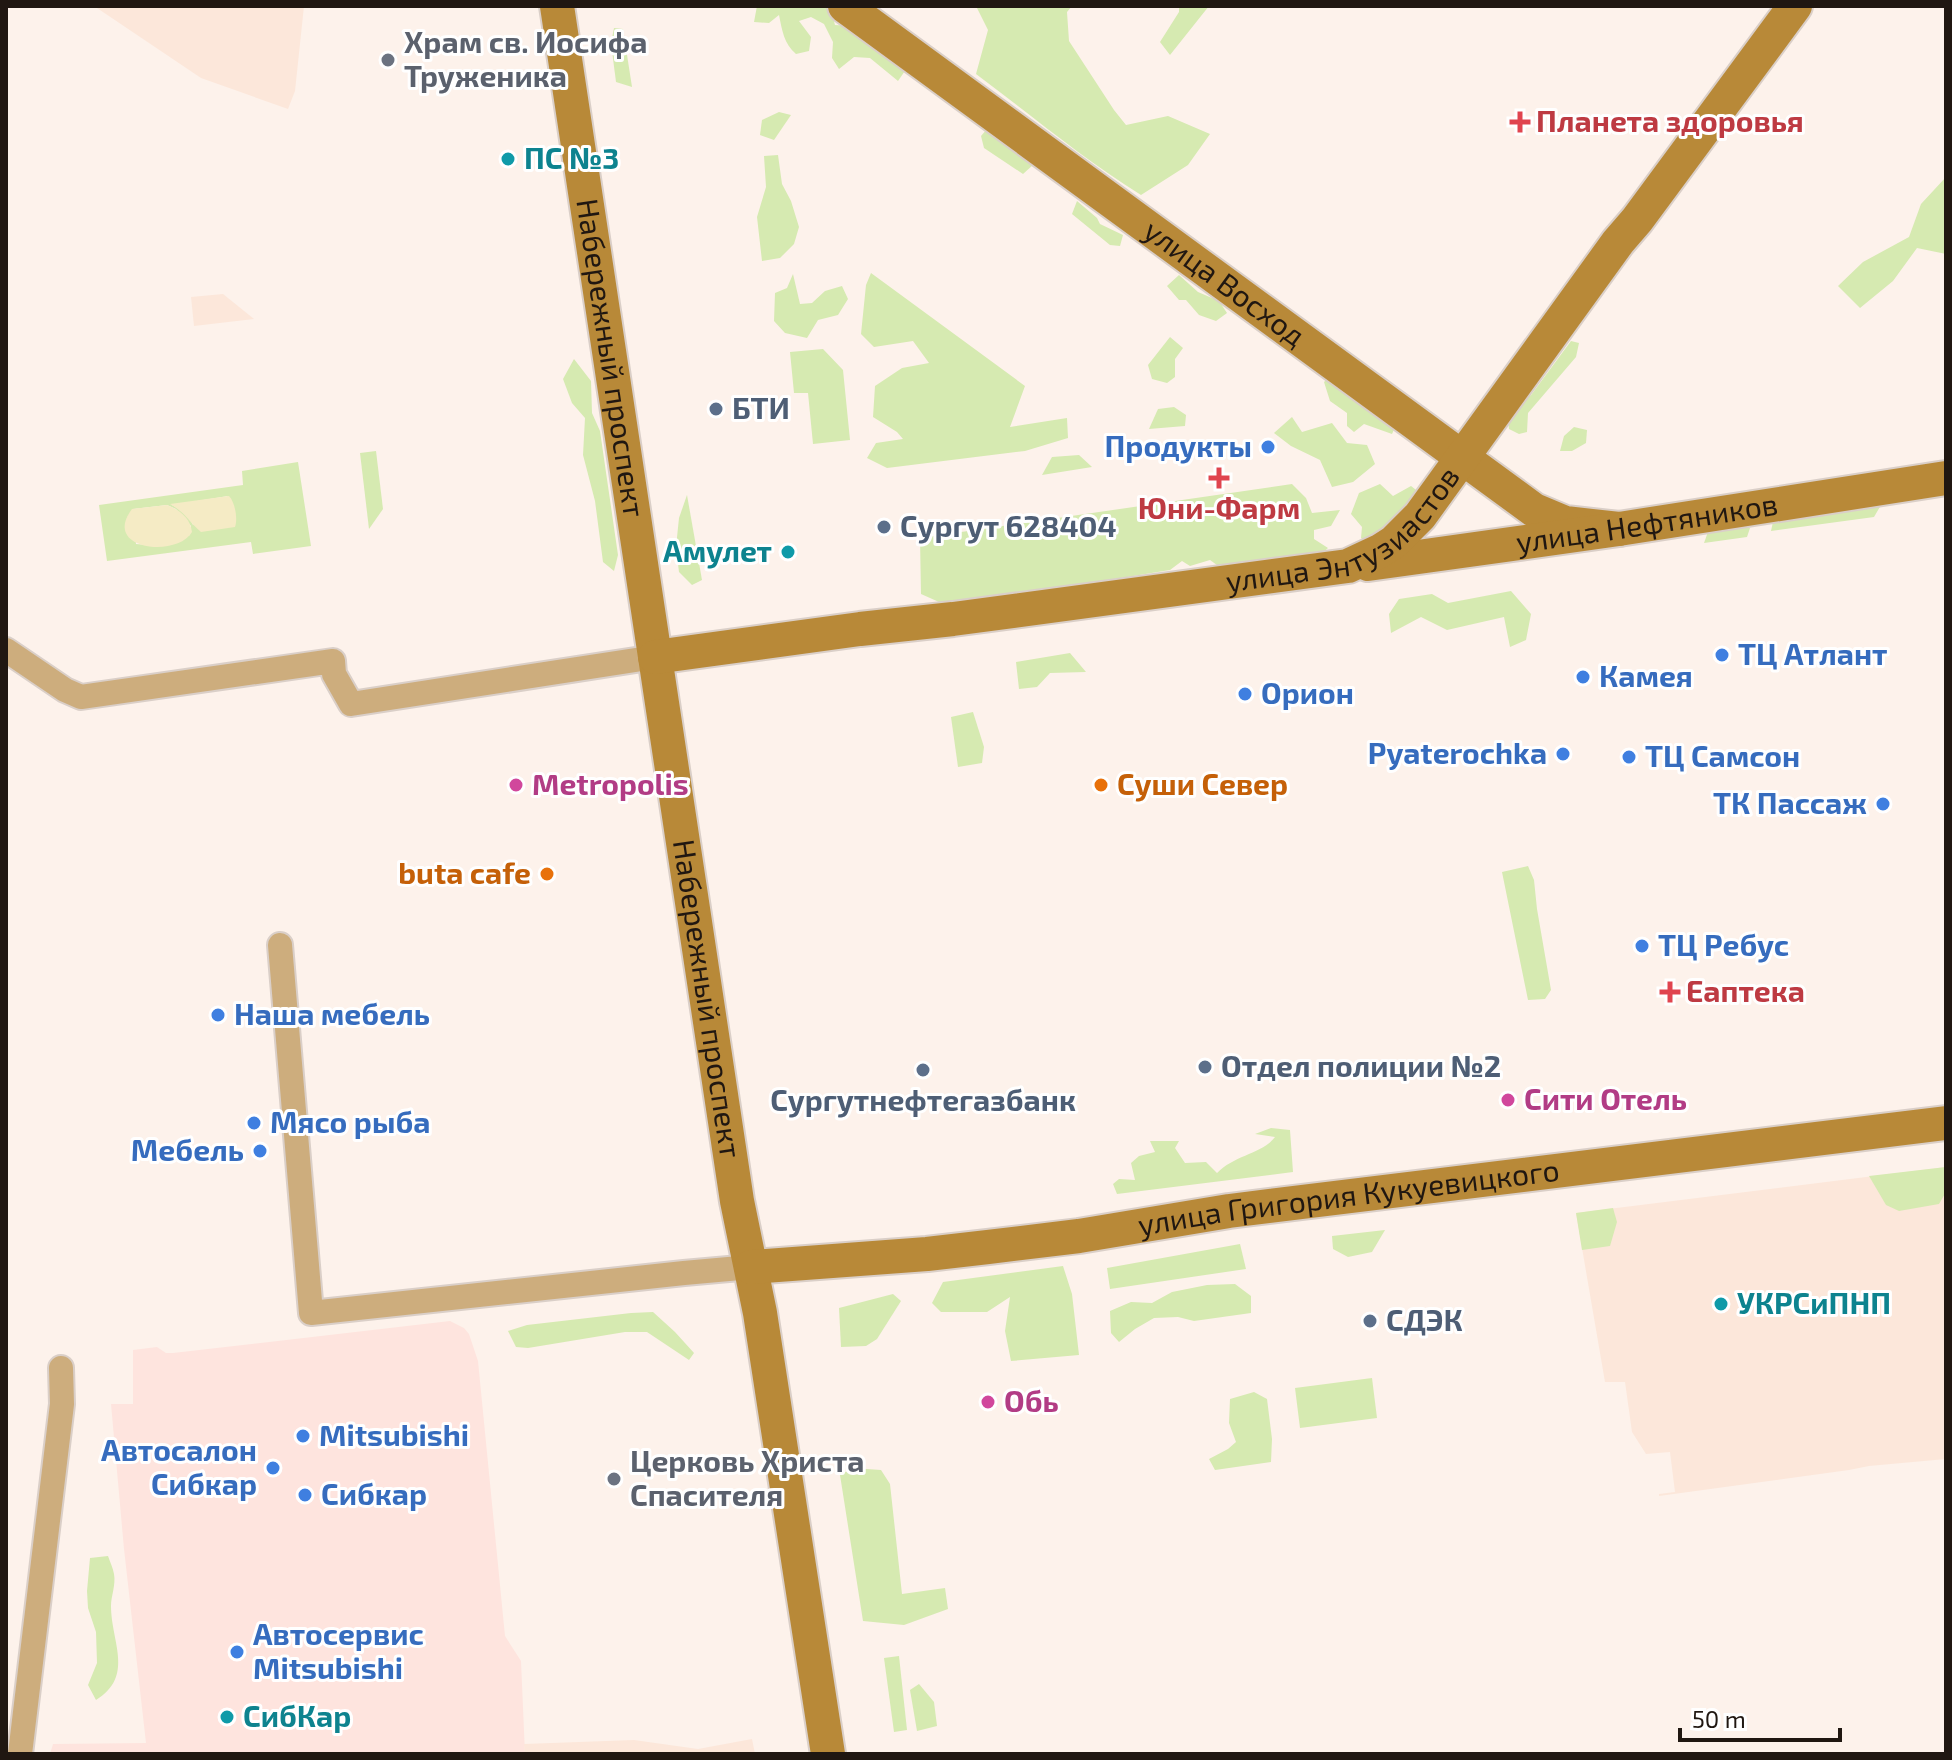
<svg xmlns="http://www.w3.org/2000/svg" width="1952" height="1760" font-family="'Exo 2',sans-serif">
  <rect width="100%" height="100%" fill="#fdf2eb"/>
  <!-- commercial -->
  <polygon fill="#fee4de" points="450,1321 464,1328 469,1334 478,1361 505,1636 521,1661 525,1754 50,1754 53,1744 146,1743 124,1549 111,1404 133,1404 133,1350 157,1347 166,1353 173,1353"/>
  <!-- built -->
  <g fill="#fce7da">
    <polygon points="94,6 304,6 295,91 288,109 201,78"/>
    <polygon points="223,294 254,319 194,326 191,297"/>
    <polygon points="1946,1167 1946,1459 1869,1466 1849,1470 1659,1496 1659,1494 1675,1492 1670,1452 1646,1454 1632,1432 1625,1382 1605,1382 1576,1213"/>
    <polygon points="752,1739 755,1754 525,1754 524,1744 634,1740 698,1749"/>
  </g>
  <!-- green -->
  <g fill="#d6eab1" fill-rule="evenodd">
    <path d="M757,6H826L831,10L835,25L851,26L909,65L898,81L870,58L854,57L839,69L832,58L833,42L824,24L811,17L799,21L811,37L809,51L796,54C784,44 782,30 779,15L769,23L754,22Z"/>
    <path d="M976,6H1072L1067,12L1069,41L1114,110L1126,125L1168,116L1210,134L1188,165L1141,195C1083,159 1031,115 976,74L988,30Z"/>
    <polygon points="1179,6 1209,6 1170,55 1160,42 1179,12"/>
    <polygon points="614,28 623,29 632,87 616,82 611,43"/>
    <polygon points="779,112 791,115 774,140 760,135 762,120"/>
    <polygon points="987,129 1033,165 1023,174 984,148 981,136"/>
    <polygon points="778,155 782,184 791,201 799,227 794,244 780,258 762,261 757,217 766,187 764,156"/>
    <polygon points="1946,177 1946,254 1917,248 1893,281 1860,308 1838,286 1863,262 1909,237 1921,204"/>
    <polygon points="1077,201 1097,218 1100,224 1123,235 1120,246 1110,245 1072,214"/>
    <polygon points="871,273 1025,386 1010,427 1067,418 1068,438 1025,451 887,468 867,458 876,443 903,439 897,432 873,417 875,386 902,368 929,363 913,341 874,347 861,334 866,285"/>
    <polygon points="793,274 800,304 812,303 825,291 842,286 848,299 838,315 818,320 807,338 785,333 774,321 775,293 787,288"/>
    <polygon points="1179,275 1198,292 1219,301 1227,313 1216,321 1199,315 1186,300 1179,300 1167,286"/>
    <polygon points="1170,337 1183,348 1175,359 1175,377 1167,383 1152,379 1148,365"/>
    <polygon points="1571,341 1579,343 1576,357 1528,413 1527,432 1519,434 1509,429 1508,419 1514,407 1531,395"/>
    <polygon points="823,349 843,370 850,440 813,444 808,393 794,393 790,352"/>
    <polygon points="574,359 591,381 592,413 600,431 618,555 614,571 603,562 595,501 583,455 585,418 572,403 563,379"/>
    <polygon points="1331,375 1396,425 1392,434 1364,424 1354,432 1347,426 1347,413 1330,401 1324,382"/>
    <polygon points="1174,407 1186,415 1185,426 1149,429 1158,409"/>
    <polygon points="1292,417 1302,432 1332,423 1347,443 1367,445 1375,464 1353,482 1332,487 1320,460 1291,446 1274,433"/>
    <polygon points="1574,427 1587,430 1586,443 1572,451 1560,451 1564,436"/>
    <polygon points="1185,441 1198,452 1148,459 1157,445"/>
    <polygon points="376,451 383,509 369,529 360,453"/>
    <polygon points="1079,455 1092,467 1042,475 1052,457"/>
    <path d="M298,462L311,546L253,554L251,542L107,561L99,505L243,485L242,471ZM228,496L193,525C189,515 181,510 172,505ZM167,505L176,509L191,526L190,535L161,546L136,544L133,509Z"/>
    <polygon points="1292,484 1306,498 1312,513 1340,510 1331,526 1314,530 1314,539 1328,548 1320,555 1221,568 1210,560 1190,566 1182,561 1170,570 992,599 939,602 921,594 920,538"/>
    <polygon points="1380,484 1393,496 1411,486 1420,493 1369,545 1361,538 1362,527 1351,514 1359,493"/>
    <polygon points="687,495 702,580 692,585 679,572 676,547 679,518"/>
    <polygon points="1881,505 1874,517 1771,531 1774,517"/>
    <polygon points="1733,524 1750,528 1747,537 1704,543 1709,529"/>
    <polygon points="1511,591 1531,614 1526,640 1510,647 1504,617 1447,630 1421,617 1391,633 1389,614 1399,599 1432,594 1448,603"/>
    <polygon points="1070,653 1086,672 1050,673 1037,687 1019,689 1016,662"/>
    <polygon points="973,712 984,747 982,763 958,767 951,717"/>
    <polygon points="1528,866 1534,880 1537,909 1551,990 1545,999 1528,1000 1502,872"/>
    <path d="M1271,1128L1290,1130L1293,1172L1117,1194L1113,1184L1119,1179L1135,1180L1131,1163L1139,1156L1155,1152L1150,1141H1179L1175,1148L1185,1163L1206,1162L1217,1173C1234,1155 1262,1154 1275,1137L1255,1134Z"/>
    <polygon points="1946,1167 1946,1192 1939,1204 1899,1211 1886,1205 1869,1176"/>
    <polygon points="1613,1208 1617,1222 1610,1246 1582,1250 1576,1213"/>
    <polygon points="1385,1230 1372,1252 1348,1257 1333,1249 1332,1236"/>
    <polygon points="1240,1244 1246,1269 1110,1289 1107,1268"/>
    <polygon points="1063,1266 1072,1294 1079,1355 1011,1361 1005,1331 1010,1297 987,1312 941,1312 932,1303 943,1282"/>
    <polygon points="1235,1284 1251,1296 1251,1313 1194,1321 1178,1317 1154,1318 1135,1329 1119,1342 1111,1333 1110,1311 1131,1302 1152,1303 1172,1292 1207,1285"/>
    <polygon points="893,1294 901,1301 877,1339 866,1346 841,1347 839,1308"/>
    <polygon points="653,1312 675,1332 694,1353 689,1360 647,1332 625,1332 528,1348 516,1347 508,1331 527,1325 631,1313"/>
    <polygon points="1372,1378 1377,1418 1300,1428 1295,1388"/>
    <polygon points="1254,1392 1267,1399 1272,1439 1271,1462 1215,1470 1209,1459 1228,1449 1236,1442 1229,1423 1230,1399"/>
    <polygon points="853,1468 881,1470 890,1484 902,1594 945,1588 948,1609 904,1625 863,1621 840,1475"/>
    <path d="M108,1556C110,1562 113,1568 114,1574C116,1585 111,1596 111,1606C111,1642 135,1676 96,1700L88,1685L97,1663L96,1632L88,1608L87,1591L90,1558Z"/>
    <polygon points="899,1656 907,1730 894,1732 884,1658"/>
    <polygon points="919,1684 934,1702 937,1726 917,1731 910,1690"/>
  </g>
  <!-- sand -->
  <g fill="#f5ebc5">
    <path d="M229,496C235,502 238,519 235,527L201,532C189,522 186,513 170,504Z"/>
    <path d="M167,505C179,510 190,517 192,532C177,558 101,550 132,509Z"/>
  </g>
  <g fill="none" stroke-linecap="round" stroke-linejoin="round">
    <defs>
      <g id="street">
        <polyline points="6,650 65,690 81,697 333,661 334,674 351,704 655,657"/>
        <polyline points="280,945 311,1313 684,1273 751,1267"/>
        <polyline points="20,1754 62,1404 61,1368"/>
      </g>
      <g id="secondary">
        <path id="s1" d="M557,6L737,1201L760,1313L828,1754"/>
        <path id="s2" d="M845,6L1534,510L1565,523L1619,529"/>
        <path id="s3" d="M1368,564L1619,529L1946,478"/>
        <path id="s4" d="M655,657L860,629L953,619L1348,566L1380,551L1394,542L1420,516L1618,242L1637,220L1795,6"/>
        <path id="s5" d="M751,1267L927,1254L988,1247L1079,1236L1229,1211L1946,1123"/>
      </g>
    </defs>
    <!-- street casing -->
    <use href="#street" stroke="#dacfc8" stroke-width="28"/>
    <!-- secondary casing -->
    <use href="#secondary" stroke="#dacfc8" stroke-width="38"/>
    <!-- street -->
    <use href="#street" stroke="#cdad7d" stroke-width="24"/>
    <!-- secondary -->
    <use href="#secondary" stroke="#b88938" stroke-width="34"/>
  </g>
  <!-- markers -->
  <g fill="#6b7280" stroke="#fff" stroke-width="3">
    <circle cx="388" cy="60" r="8"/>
    <circle cx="614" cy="1479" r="8"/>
  </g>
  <g fill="#e0444e" stroke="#fff" stroke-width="3">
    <path d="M1516 110h8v8h8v8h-8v8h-8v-8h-8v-8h8z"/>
    <path d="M1215 466h8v8h8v8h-8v8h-8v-8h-8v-8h8z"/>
    <path d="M1666 980h8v8h8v8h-8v8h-8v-8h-8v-8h8z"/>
  </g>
  <g fill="#0f9aa8" stroke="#fff" stroke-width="3">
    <circle cx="508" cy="159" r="8"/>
    <circle cx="788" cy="552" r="8"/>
    <circle cx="1721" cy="1304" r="8"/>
    <circle cx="227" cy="1717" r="8"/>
  </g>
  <g fill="#5c6f8a" stroke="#fff" stroke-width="3">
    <circle cx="716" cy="409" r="8"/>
    <circle cx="884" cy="527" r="8"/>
    <circle cx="1205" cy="1067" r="8"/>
    <circle cx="923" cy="1070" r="8"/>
    <circle cx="1370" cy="1321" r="8"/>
  </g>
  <g fill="#3f7fe0" stroke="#fff" stroke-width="3">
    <circle cx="1268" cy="447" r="8"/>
    <circle cx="1722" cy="655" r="8"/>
    <circle cx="1583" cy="677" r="8"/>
    <circle cx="1245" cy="694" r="8"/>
    <circle cx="1563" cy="754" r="8"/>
    <circle cx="1629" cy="757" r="8"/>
    <circle cx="1883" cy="804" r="8"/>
    <circle cx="1642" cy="946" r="8"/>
    <circle cx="218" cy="1015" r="8"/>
    <circle cx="254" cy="1123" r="8"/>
    <circle cx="260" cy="1151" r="8"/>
    <circle cx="303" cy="1436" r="8"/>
    <circle cx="273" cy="1468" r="8"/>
    <circle cx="305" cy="1495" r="8"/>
    <circle cx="237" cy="1652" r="8"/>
  </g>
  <g fill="#d1479c" stroke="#fff" stroke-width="3">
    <circle cx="516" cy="785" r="8"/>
    <circle cx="1508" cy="1100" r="8"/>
    <circle cx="988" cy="1402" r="8"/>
  </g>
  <g fill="#e8710a" stroke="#fff" stroke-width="3">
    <circle cx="1101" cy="785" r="8"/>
    <circle cx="547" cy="874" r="8"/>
  </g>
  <g text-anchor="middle" stroke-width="6" stroke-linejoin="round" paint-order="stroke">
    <!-- worship labels -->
    <g font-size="30" font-weight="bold" fill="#5b616d" stroke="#fff" text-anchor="start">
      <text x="404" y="53">Храм св. Иосифа<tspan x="404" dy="34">Труженика</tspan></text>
      <text x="630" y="1472">Церковь Христа<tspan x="630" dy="34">Спасителя</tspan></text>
    </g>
    <!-- health labels -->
    <g font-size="30" font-weight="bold" fill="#be3a42" stroke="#fff" text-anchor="start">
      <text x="1536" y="132">Планета здоровья</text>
      <text x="1219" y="519" text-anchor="middle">Юни-Фарм</text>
      <text x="1686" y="1002">Еаптека</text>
    </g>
    <!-- culture labels -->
    <g font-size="30" font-weight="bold" fill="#0d838f" stroke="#fff" text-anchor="start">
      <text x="524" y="169">ПС №3</text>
      <text x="772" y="562" text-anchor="end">Амулет</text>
      <text x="1737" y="1314">УКРСиПНП</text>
      <text x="243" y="1727">СибКар</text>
    </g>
    <!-- street labels -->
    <g font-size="30" fill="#201711" stroke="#fff">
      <text dy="10" stroke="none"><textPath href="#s2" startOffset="470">улица Восход</textPath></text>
      <text dy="10" stroke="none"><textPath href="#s1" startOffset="356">Набережный проспект</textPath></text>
      <text dy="10" stroke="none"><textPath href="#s4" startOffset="710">улица Энтузиастов</textPath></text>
      <text dy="10" stroke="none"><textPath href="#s3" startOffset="282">улица Нефтяников</textPath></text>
      <text dy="10" stroke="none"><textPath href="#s1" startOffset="1004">Набережный проспект</textPath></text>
      <text dy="10" stroke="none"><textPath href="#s5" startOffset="602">улица Григория Кукуевицкого</textPath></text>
    </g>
    <!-- service labels -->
    <g font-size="30" font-weight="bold" fill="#4e5e75" stroke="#fff" text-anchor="start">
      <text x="732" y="419">БТИ</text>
      <text x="900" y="537">Сургут 628404</text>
      <text x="1221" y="1077">Отдел полиции №2</text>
      <text x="923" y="1111" text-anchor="middle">Сургутнефтегазбанк</text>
      <text x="1386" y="1331">СДЭК</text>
    </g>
    <!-- shop labels -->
    <g font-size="30" font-weight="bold" fill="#366cbe" stroke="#fff" text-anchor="start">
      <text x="1252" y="457" text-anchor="end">Продукты</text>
      <text x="1738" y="665">ТЦ Атлант</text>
      <text x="1599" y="687">Камея</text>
      <text x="1261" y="704">Орион</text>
      <text x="1547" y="764" text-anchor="end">Pyaterochka</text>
      <text x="1645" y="767">ТЦ Самсон</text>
      <text x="1867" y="814" text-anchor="end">ТК Пассаж</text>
      <text x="1658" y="956">ТЦ Ребус</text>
      <text x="234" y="1025">Наша мебель</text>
      <text x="270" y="1133">Мясо рыба</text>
      <text x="244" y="1161" text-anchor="end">Мебель</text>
      <text x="319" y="1446">Mitsubishi</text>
      <text x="257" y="1461" text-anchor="end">Автосалон<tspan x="257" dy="34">Сибкар</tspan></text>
      <text x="321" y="1505">Сибкар</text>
      <text x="253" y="1645">Автосервис<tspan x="253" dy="34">Mitsubishi</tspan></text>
    </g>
    <!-- hotel labels -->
    <g font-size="30" font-weight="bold" fill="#b23c85" stroke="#fff" text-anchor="start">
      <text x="532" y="795">Metropolis</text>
      <text x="1524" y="1110">Сити Отель</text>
      <text x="1004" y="1412">Обь</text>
    </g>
    <!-- food labels -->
    <g font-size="30" font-weight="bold" fill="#c56008" stroke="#fff" text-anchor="start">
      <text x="1117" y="795">Суши Север</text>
      <text x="531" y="884" text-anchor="end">buta cafe</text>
    </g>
  </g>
  <!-- border -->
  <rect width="1952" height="1760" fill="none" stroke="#201711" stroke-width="16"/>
  <!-- scale -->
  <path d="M1680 1728v12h160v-12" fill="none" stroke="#201711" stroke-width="4"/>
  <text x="1692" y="1728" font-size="24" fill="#201711" stroke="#ffffff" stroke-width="6" paint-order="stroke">50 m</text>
</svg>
